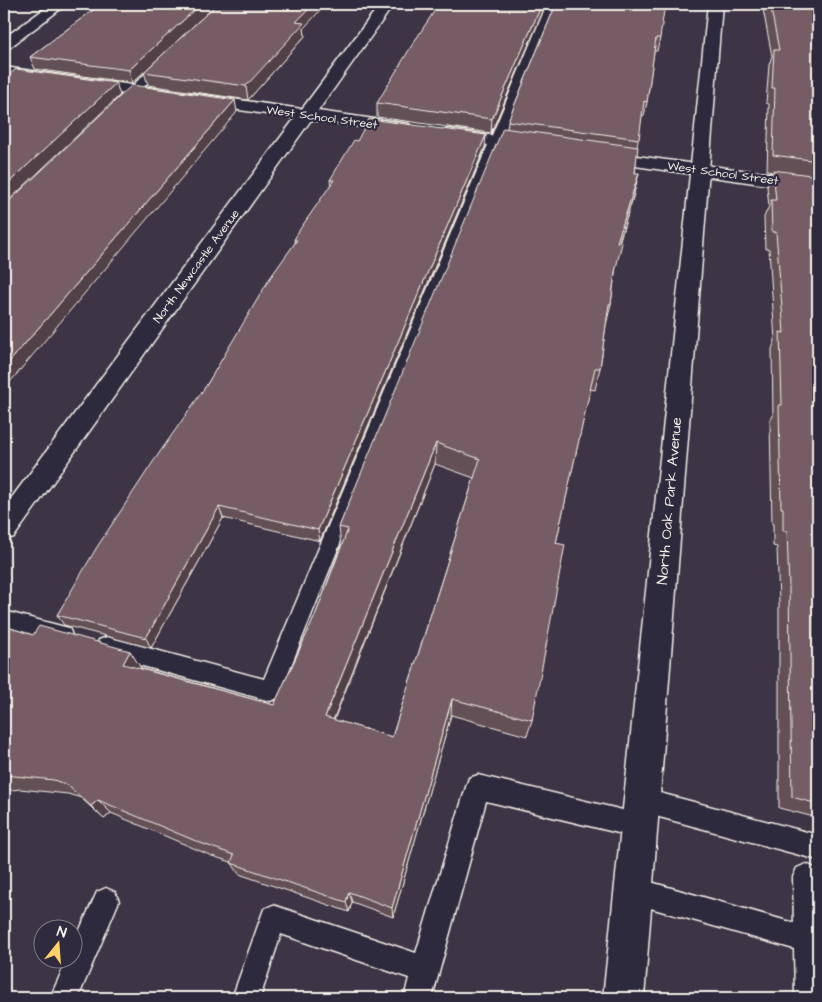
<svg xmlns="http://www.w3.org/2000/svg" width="822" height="1002" font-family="'Architects Daughter',sans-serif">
  <rect width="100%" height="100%" fill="#3d3445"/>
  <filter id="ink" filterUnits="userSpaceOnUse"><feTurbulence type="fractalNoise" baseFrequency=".02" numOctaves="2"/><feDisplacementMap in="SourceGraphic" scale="10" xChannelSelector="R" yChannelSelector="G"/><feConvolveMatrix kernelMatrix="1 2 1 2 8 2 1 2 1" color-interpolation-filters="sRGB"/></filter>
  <g filter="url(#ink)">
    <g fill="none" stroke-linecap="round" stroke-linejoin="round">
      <defs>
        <g id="lane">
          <polygon points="547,4 557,4 278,698 270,701 99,654 96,647 99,640 107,637 264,679"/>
          <polygon points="164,59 169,62 168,64 124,105 116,105 114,103 116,101 160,60"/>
          <polygon points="4,611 61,626 69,628 72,635 69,642 61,644 4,629"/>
          <polygon points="478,775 639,814 648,817 651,826 648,835 639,838 486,801 432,998 404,998 409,978 281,934 260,998 232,998 264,909 273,905 416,953 466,787 469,778"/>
          <polygon points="641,788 818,835 818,860 641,812 632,809 629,800 632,791"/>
          <polygon points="806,864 815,868 818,876 818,998 795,998 794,949 633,903 624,899 620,890 624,881 633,877 794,923 793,877 797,868"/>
          <polygon points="106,888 115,892 119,901 78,998 50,998 67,960 72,960 72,947 97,892"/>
        </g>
        <g id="street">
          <polygon points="51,4 67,4 9,48 4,49 4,38"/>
          <polygon points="380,4 394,4 318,111 403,123 409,124 412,128 409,132 403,133 311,120 14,537 4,540 4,508 295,118 4,77 4,67 302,109"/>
          <polygon points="448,129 535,142 541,143 544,147 541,151 535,152 442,138 439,134 442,130"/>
          <polygon points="599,151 818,180 818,192 593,160 590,156 593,152"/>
        </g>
        <polygon id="secondary" points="708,4 722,4 644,998 603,998"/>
      </defs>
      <!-- lane casing -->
      <use href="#lane" stroke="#f4f1e8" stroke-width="3"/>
      <!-- street casing -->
      <use href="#street" stroke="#f4f1e8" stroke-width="3"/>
      <!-- secondary casing -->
      <use href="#secondary" stroke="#f4f1e8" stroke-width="3"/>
      <!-- lane -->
      <use href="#lane" fill="#2f2a3d" fill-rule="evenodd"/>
      <!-- street -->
      <use href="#street" fill="#2f2a3d" fill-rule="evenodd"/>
      <!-- secondary -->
      <use href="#secondary" fill="#2f2a3d" fill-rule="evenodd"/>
    </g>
    <!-- wall -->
    <g fill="#644f57" stroke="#f4f1e8" fill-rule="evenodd">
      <polygon points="101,4 217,4 132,83 35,69 30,57"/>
      <polygon points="546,4 491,133 377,117 377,103"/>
      <path d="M556,4L660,38L657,51H654L647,102L644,116L642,115L637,147L634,194L619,243L611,304L606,325L600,368L595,390L590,389L556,543L532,720L527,736L451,715L393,917L352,902L349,912L239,874L231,862L212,856L111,813L104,819L81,798L68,794L20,789L4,791V626L33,635L130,651L140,668L274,705L315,616L341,546L339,527L507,129L508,121ZM435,464L474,478L392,737L334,720Z"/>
      <polygon points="762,4 818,4 818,818 779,808 779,603 777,547 773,546 773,524 772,524 770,421 773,416 772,349 775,341 769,249 765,249 764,217 769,206 767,187 772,172 767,171 769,104 766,103 769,65 772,56"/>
      <polygon points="304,28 305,36 248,100 148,85 144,72"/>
      <polygon points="485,147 320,541 223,518 151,648 64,625 57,615 206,386 295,243 294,240 331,186 330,180"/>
    </g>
    <!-- shaded-wall -->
    <g fill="#514047" stroke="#f4f1e8">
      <polygon points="201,4 217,4 132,83 129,70"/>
      <polygon points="314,4 326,4 304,28 305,36 248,100 246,86 296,22"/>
      <polygon points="542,4 546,4 491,133 492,119"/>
      <polygon points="116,83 120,95 4,205 4,187"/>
      <polygon points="235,100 237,112 5,388 8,393 4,399 4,368"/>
      <polygon points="486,135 485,147 320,541 318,530"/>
      <polygon points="639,173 634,194 612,264 617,242"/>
      <polygon points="436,443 435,464 328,733 325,717"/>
      <polygon points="219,507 223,518 151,648 146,638"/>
      <polygon points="130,651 141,668 134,681 123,664"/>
      <polygon points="452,699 451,715 393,917 392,908"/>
      <polygon points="98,800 111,813 104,819 91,806"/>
      <polygon points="349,892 352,902 349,912 346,902"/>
    </g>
    <!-- building -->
    <g fill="#745c65" stroke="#f4f1e8" fill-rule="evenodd">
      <polygon points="101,4 201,4 129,70 30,57"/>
      <polygon points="217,4 314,4 296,22 304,23 246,86 144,72"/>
      <polygon points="439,4 542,4 492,119 377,103 412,45"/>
      <polygon points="556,4 665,4 660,38 656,38 647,102 644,101 639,139 508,121"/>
      <polygon points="770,4 818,4 818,161 773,155 775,88 772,88 774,50 779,50"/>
      <polygon points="16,69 116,83 4,187 4,79"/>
      <polygon points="132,85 235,100 4,368 4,206"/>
      <polygon points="369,119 486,135 318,530 219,507 146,638 57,615 97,547 153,462 206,386 270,278 297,240 294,240 298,232 334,180 330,180 354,140 357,141"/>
      <path d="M503,128L638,147L635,173H639L617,242L622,243L615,272L611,304H609L600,368H595L556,543L565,545L532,720L452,699L392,908L349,892L346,902L231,863L234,855L203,844L98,800L91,806L67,785L54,780L4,775V626L33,635L39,626L130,651L123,664L274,705L315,616L348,529L339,527ZM436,443L480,459L392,737L325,717Z"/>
      <polygon points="773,170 818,176 818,804 792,797 789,588 787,531 783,531 783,508 781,508 779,405 782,405 780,332 784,333 776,232 772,232 771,200 776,200"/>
    </g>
  </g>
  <g text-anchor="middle" stroke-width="4.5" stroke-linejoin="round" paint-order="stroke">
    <!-- far-street labels -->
    <g font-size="12" fill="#f4f1e8" stroke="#2f2a3d">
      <text transform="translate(322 117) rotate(8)" y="4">West School Street</text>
      <text transform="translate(723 173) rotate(8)" y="4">West School Street</text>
      <text transform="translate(196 266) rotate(-54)" y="4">North Newcastle Avenue</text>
    </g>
    <!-- street labels -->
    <g font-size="15" fill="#f4f1e8" stroke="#2f2a3d">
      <text transform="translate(669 501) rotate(-85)" y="5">North Oak Park Avenue</text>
    </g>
  </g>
  <!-- margin -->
  <rect width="822" height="1002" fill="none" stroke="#2f2a3d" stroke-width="20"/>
  <rect x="10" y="10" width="802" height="982" fill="none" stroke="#f4f1e8" stroke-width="2" filter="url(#ink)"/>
  <!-- north arrow -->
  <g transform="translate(58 944) rotate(17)"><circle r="24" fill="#2f2a3d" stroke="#7e7a81"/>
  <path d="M0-4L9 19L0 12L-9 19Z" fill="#ffd166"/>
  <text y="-8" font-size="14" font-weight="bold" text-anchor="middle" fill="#f4f1e8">N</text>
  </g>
</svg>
